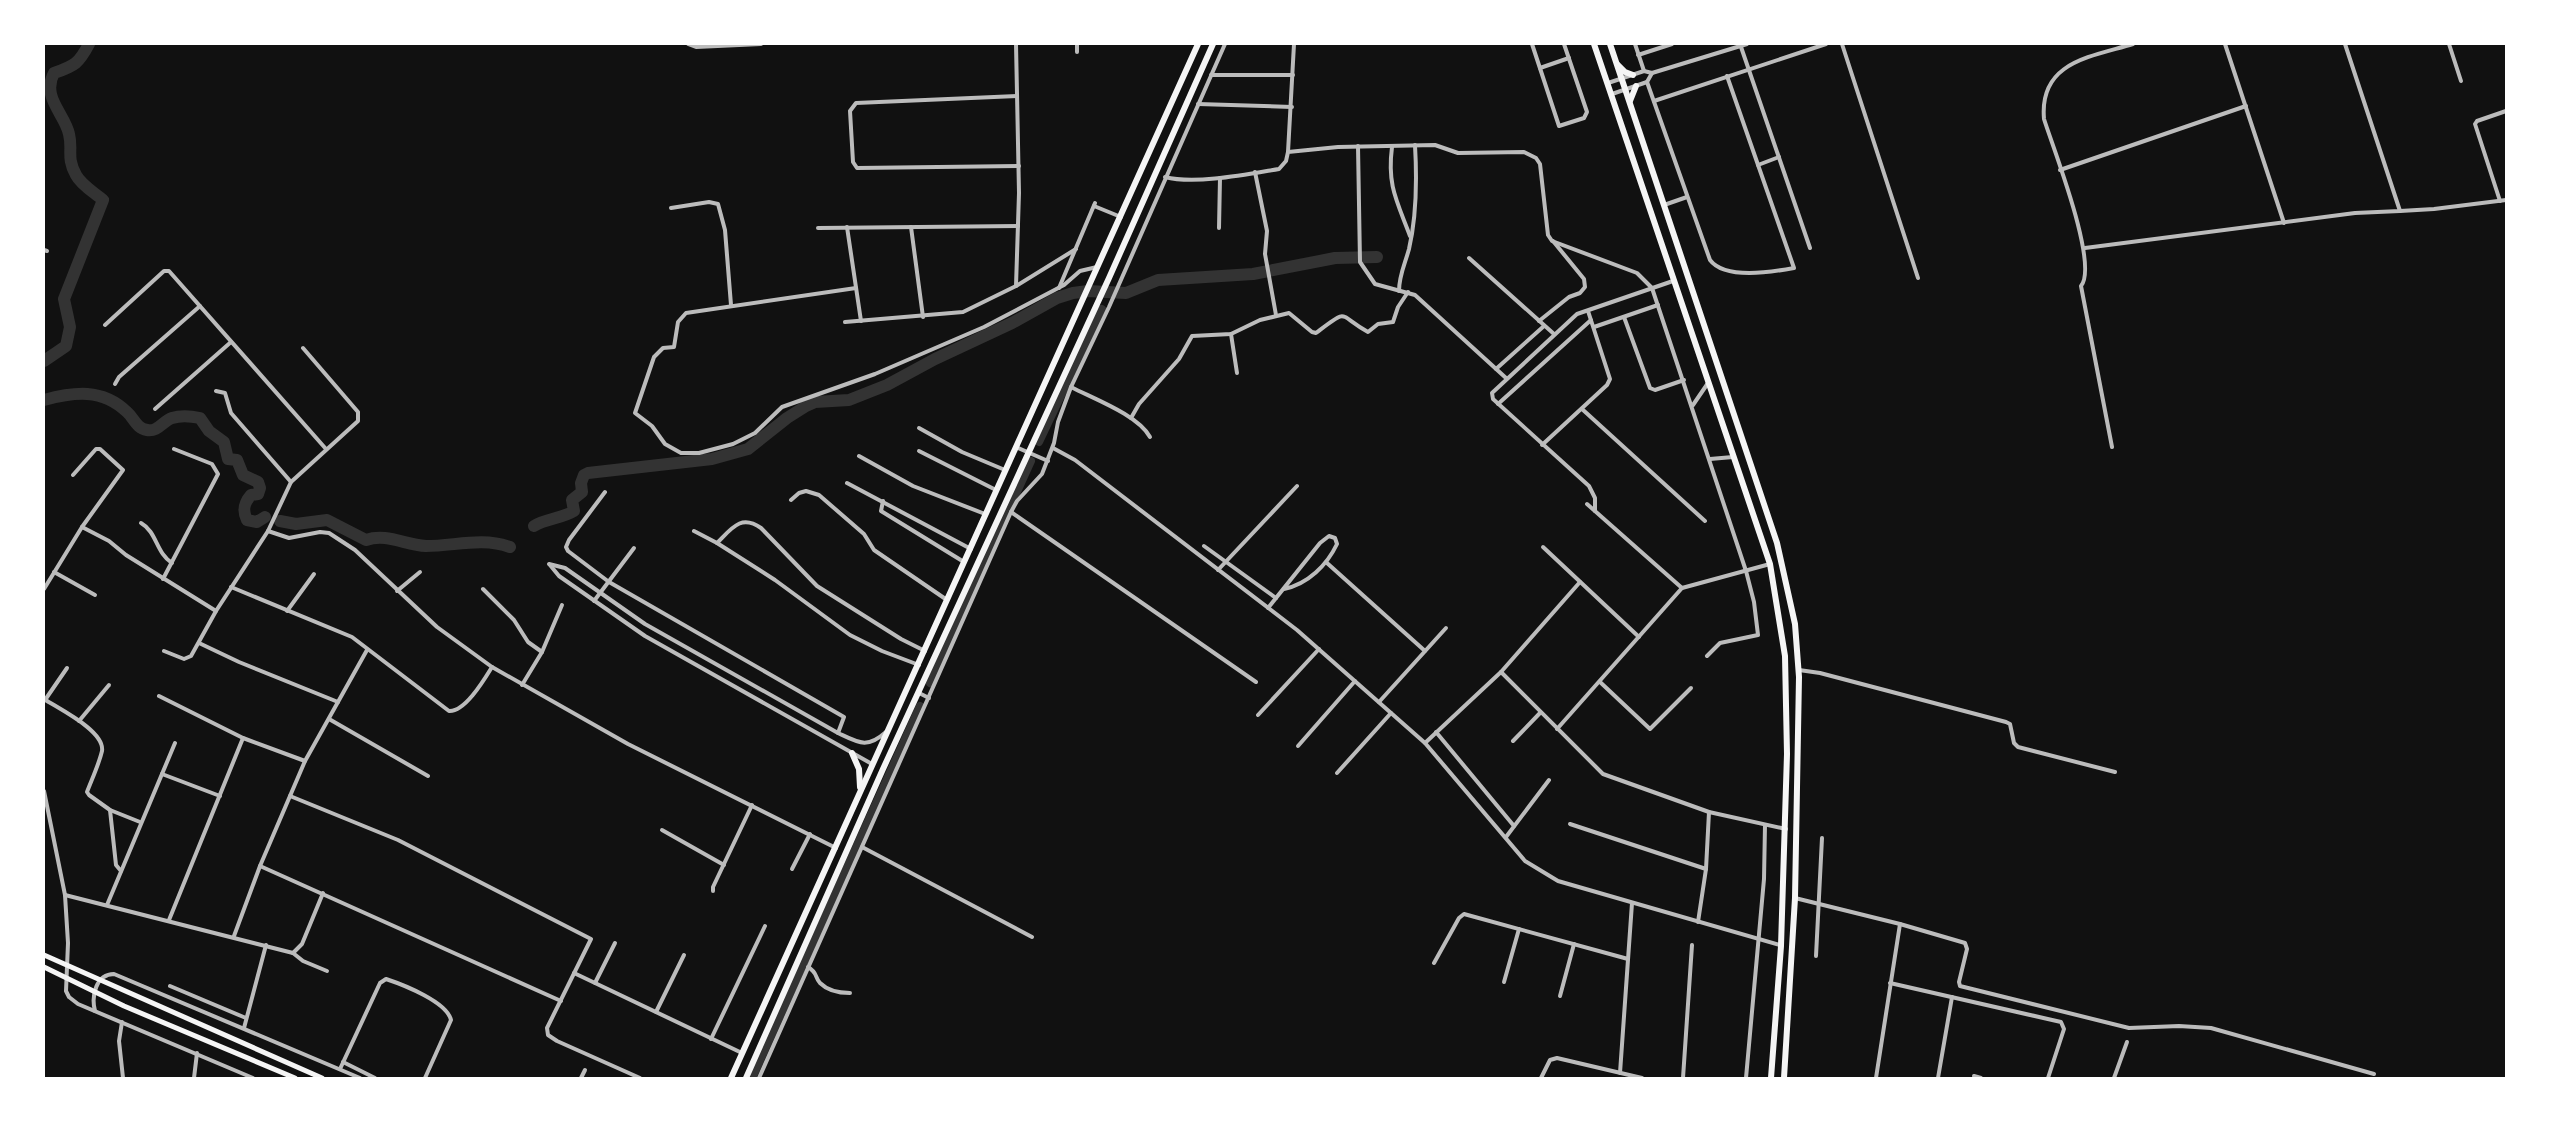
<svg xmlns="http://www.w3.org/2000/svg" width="2550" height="1122" font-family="'Nunito Sans',sans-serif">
  <rect width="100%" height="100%" fill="#111"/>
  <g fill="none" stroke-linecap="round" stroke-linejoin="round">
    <!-- canal -->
    <g stroke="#333" stroke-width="8">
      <polyline points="1039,442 1102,309"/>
      <polyline points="930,683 1031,461"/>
      <polyline points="752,1078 920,706"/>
    </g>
    <!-- river -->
    <g stroke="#333" stroke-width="12">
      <path d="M44,361L66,346L70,327L64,299L103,200C95,193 81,185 76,175C66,157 73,150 69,134C65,114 41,97 54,73C75,66 79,63 89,44"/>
      <path d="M44,400C74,392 102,388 127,412C134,418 136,428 147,430C158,432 163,421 172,418C181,415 191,416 200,418L209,431L224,442L228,459L237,460L243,475L258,482L260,488L258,494L251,495C244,503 242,510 247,520L257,522L265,517"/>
      <path d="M280,521L296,524L327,520L366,540C387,533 405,545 426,546C455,546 482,537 510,547"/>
      <path d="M534,526C547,518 561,519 574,511L572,500L582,492L581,483L584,475L588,473L712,459L748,449L787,418L806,406L815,402L849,400L887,385L935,359L1012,323L1057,298L1073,293L1088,291L1126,293L1158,280L1253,274L1335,258L1377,257"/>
    </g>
    <!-- minor -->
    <g stroke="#bcbcbc" stroke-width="4">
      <polyline points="688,44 696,47 761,44"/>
      <polyline points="1077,44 1077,52"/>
      <polyline points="1532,44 1559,126 1584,118 1587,112 1564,44"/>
      <polyline points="1635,44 1644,71"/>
      <polyline points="1740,44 1810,248"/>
      <polyline points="1842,44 1918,278"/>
      <polyline points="2225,44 2284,223"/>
      <polyline points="2449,44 2461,81"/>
      <polyline points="1638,55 1672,44"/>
      <polyline points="1540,68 1569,58"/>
      <polyline points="1211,75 1293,75"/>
      <path d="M1647,82L1710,260C1725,280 1772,272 1794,268L1727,76"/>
      <polyline points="1608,83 1644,71 1652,73 1747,44"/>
      <polyline points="1612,94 1647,82 1652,73"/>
      <polyline points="1017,96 856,103 850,111 853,162 857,168 1019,166"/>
      <polyline points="1654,101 1826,44"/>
      <polyline points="1198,104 1292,107"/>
      <polyline points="1358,146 1360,262 1375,284 1415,295 1506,378"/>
      <path d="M1392,147C1387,186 1397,201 1410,236"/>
      <polyline points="1288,152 1294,44"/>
      <polyline points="1758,165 1779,157"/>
      <polyline points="2060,170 2246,106"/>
      <polyline points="1255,172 1267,231 1265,254 1276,315"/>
      <path d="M1165,177C1195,185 1249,174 1279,169L1286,161L1288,152L1338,147L1435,145L1458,153L1524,152L1536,158L1540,164L1548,235L1552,241L1637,273L1652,288L1746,571L1754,602L1758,635L1720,643L1707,656"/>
      <polyline points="2500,201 2475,124 2477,121 2506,111"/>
      <polyline points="1664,205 1687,197"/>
      <polyline points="1094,206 1121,217"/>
      <polyline points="671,208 709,202 718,204 725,230 731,305"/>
      <polyline points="2400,211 2434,209 2506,200"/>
      <polyline points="847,227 861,321"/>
      <polyline points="911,227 923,317"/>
      <polyline points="818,228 1018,226"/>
      <polyline points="1219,228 1220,178"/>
      <polyline points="2085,248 2355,213 2400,211 2345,44"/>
      <polyline points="44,250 47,251"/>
      <polyline points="1469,258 1554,334"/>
      <polyline points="1016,286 1019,193 1016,44"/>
      <polyline points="856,288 686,313 678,322 674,347 663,348 654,357 635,413 652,426 665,444 681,453 699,453 733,444 755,433 782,407 875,374 984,327 1064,285 1080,271 1097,267"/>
      <polyline points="1059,288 1095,203"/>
      <path d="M1399,291C1399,275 1405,264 1409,249C1417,215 1417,180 1415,145"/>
      <polyline points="1624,317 1650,388 1655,390 1684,380"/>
      <polyline points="1539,321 1569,297 1580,293 1585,287 1584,279 1553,241"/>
      <polyline points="845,322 963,312 1016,286 1076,249"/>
      <polyline points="105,325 164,271 169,271 326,449"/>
      <polyline points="1594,327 1658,305"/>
      <polyline points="1231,334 1237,373"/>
      <polyline points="1496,369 1544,326"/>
      <polyline points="115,384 119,377 200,306"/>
      <path d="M1071,387C1094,399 1138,415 1150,437"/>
      <polyline points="216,391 225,393 231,413 291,482"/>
      <polyline points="1498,404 1591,320"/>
      <polyline points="1693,405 1708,383"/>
      <polyline points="155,409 231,342"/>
      <polyline points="1582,409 1705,521"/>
      <path d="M1131,418L1139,404L1179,359L1192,336L1231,334L1260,320L1289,313L1312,332L1316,333C1350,307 1337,315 1368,332L1378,324L1393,322L1398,307L1408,292"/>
      <polyline points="919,428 962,452 1005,470"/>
      <polyline points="1542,445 1607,385 1610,379 1588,311"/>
      <polyline points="1016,447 1048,461"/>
      <path d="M2112,447L2081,286C2099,264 2053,148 2044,119C2039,62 2090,57 2133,44"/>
      <polyline points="1053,448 1075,460 1297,630 1425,743 1525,861 1558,881 1780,945"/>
      <polyline points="919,451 996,490"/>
      <polyline points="859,456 913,486 985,514"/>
      <polyline points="1710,459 1733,457"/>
      <polyline points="847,483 971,549"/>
      <polyline points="605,492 569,540 566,547 568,551 609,582 844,717 838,733"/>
      <polyline points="791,500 799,493 806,491 819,495 864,534 874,550 947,600"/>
      <polyline points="883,501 881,511 964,562"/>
      <polyline points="1587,504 1682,588"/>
      <polyline points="1595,511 1595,498 1589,486 1493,399 1492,393 1577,314 1673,281"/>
      <polyline points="1011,512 1256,682"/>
      <path d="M141,523C157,532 156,553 172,563"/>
      <polyline points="82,527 109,541 126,555 216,611"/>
      <polyline points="268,531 289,538 320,532 329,533 355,550 437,627 492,667 628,744 836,848"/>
      <polyline points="694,531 717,543 775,580 850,635 882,651 919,665"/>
      <path d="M717,543C732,528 741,514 761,528L817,586L901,639L925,651"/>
      <polyline points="1204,546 1276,598"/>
      <polyline points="1543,547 1639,637"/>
      <polyline points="1327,563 1425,651"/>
      <path d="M549,564L565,568L645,624L838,733C859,743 867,749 886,732"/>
      <polyline points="550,565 559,576 645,636 872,764"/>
      <polyline points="1218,570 1297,486"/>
      <polyline points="54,572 95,595"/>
      <polyline points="163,579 218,474 212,464 174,449"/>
      <path d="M231,587L352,637L449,711C465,712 484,680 492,667"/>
      <polyline points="44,589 82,527 123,470 100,449 96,449 73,475"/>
      <polyline points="483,589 514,620 528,642 542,652"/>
      <polyline points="397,591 420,572"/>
      <polyline points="594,601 634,548"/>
      <path d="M1268,608L1320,543L1329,536L1335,538L1337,544C1327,565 1308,584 1284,589"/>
      <polyline points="287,611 314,574"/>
      <polyline points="199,643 239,662 338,702"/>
      <polyline points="164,651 184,659 191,656 216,611 268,531 291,482 358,421 358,412 303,348"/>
      <polyline points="1799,670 1820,673 2006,722 2010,724 2014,743 2018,747 2115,772"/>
      <polyline points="1501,672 1603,774 1709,812 1786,829"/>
      <polyline points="1600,682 1650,729 1691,688"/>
      <polyline points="522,685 542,652 562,605"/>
      <polyline points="919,693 929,698"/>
      <polyline points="159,696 243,738 305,761"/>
      <path d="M44,699C59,709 105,731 102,751C99,764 92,779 87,792L89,795L110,810L140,822"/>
      <polyline points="45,700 67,668"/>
      <polyline points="1379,702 1446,628"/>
      <polyline points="1258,715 1319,649"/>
      <polyline points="329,719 428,776"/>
      <polyline points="79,721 109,685"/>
      <polyline points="1557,729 1682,588 1770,564"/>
      <polyline points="1436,732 1514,826"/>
      <polyline points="1513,741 1540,713"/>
      <polyline points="1425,743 1501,672 1580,582"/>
      <polyline points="1298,746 1355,681"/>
      <polyline points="1337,773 1391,713"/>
      <polyline points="162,774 220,796"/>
      <polyline points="44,791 65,895 68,943 66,991 69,997 78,1004 253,1078"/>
      <polyline points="290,796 398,840 591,939 547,1028 548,1035 557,1041 640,1078"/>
      <polyline points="110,810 116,865 121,871"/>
      <polyline points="1570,824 1706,869"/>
      <polyline points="662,830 724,865"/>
      <polyline points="1506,837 1549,780"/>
      <polyline points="862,847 1032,937"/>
      <polyline points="260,866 561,1001"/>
      <polyline points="792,869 810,834"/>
      <polyline points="713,891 713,887 752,805"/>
      <polyline points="65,895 293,953"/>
      <polyline points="1795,898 1900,924 1965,943 1967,949 1959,982 1960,986 2129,1028 2179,1026 2211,1028 2374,1074"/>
      <polyline points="107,905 175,743"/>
      <polyline points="169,920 243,738"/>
      <polyline points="1698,922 1706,869 1709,812"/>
      <polyline points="234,936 260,866 305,761 367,650"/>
      <polyline points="293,953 302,944 323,893"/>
      <polyline points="293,953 303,961 327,971"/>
      <polyline points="1816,956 1822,838"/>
      <polyline points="1434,963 1459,918 1464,914 1628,959"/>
      <path d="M808,967C818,973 814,976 820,983C828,991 841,993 850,993"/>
      <polyline points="574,973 742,1053"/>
      <polyline points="1504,982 1519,929"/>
      <polyline points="595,983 615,943"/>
      <polyline points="1890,983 2061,1022 2064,1029 2048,1078"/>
      <polyline points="170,986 246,1018"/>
      <polyline points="1560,996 1574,944"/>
      <path d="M95,1011C91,996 96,974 114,974L360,1078"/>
      <polyline points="656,1012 684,955"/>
      <polyline points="122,1022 119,1041 123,1078"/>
      <polyline points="244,1028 266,945"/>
      <polyline points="711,1039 765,926"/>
      <polyline points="343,1062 375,1078"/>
      <path d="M340,1069L380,983L386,979C404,985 447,1002 451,1020L425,1078"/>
      <polyline points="1620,1073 1632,903"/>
      <polyline points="1974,1076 1981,1078"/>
      <polyline points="194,1078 197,1053"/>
      <polyline points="581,1078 585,1070"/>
      <polyline points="759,1078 1011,512 1017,501 1042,474 1054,443 1058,422 1071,387 1109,307 1225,44"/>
      <polyline points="1541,1078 1550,1060 1557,1058 1642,1078"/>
      <polyline points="1683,1078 1692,945"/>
      <polyline points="1746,1078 1764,879 1765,825"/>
      <polyline points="1876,1078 1900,924"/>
      <polyline points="1938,1078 1952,997"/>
      <polyline points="2114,1078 2127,1042"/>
    </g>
    <!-- secondary -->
    <g stroke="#f5f5f5" stroke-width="5">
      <polyline points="44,955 322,1078"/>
      <polyline points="44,967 124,1006 295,1078"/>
    </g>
    <!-- primary -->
    <g stroke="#f5f5f5" stroke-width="6">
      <polyline points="1594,44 1770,564 1785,656 1787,754 1781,946 1771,1078"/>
      <polyline points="1610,44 1777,543 1795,624 1799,677 1795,898 1784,1078"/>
      <polyline points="1618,65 1625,72 1633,75"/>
      <polyline points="1630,101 1636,86"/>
      <polyline points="852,753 859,769 860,787"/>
      <polyline points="731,1078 1198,44"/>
      <polyline points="746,1078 883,769 1109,278 1213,44"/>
    </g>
  </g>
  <!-- border -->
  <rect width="2550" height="1122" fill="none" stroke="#ffffff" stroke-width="90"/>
</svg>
